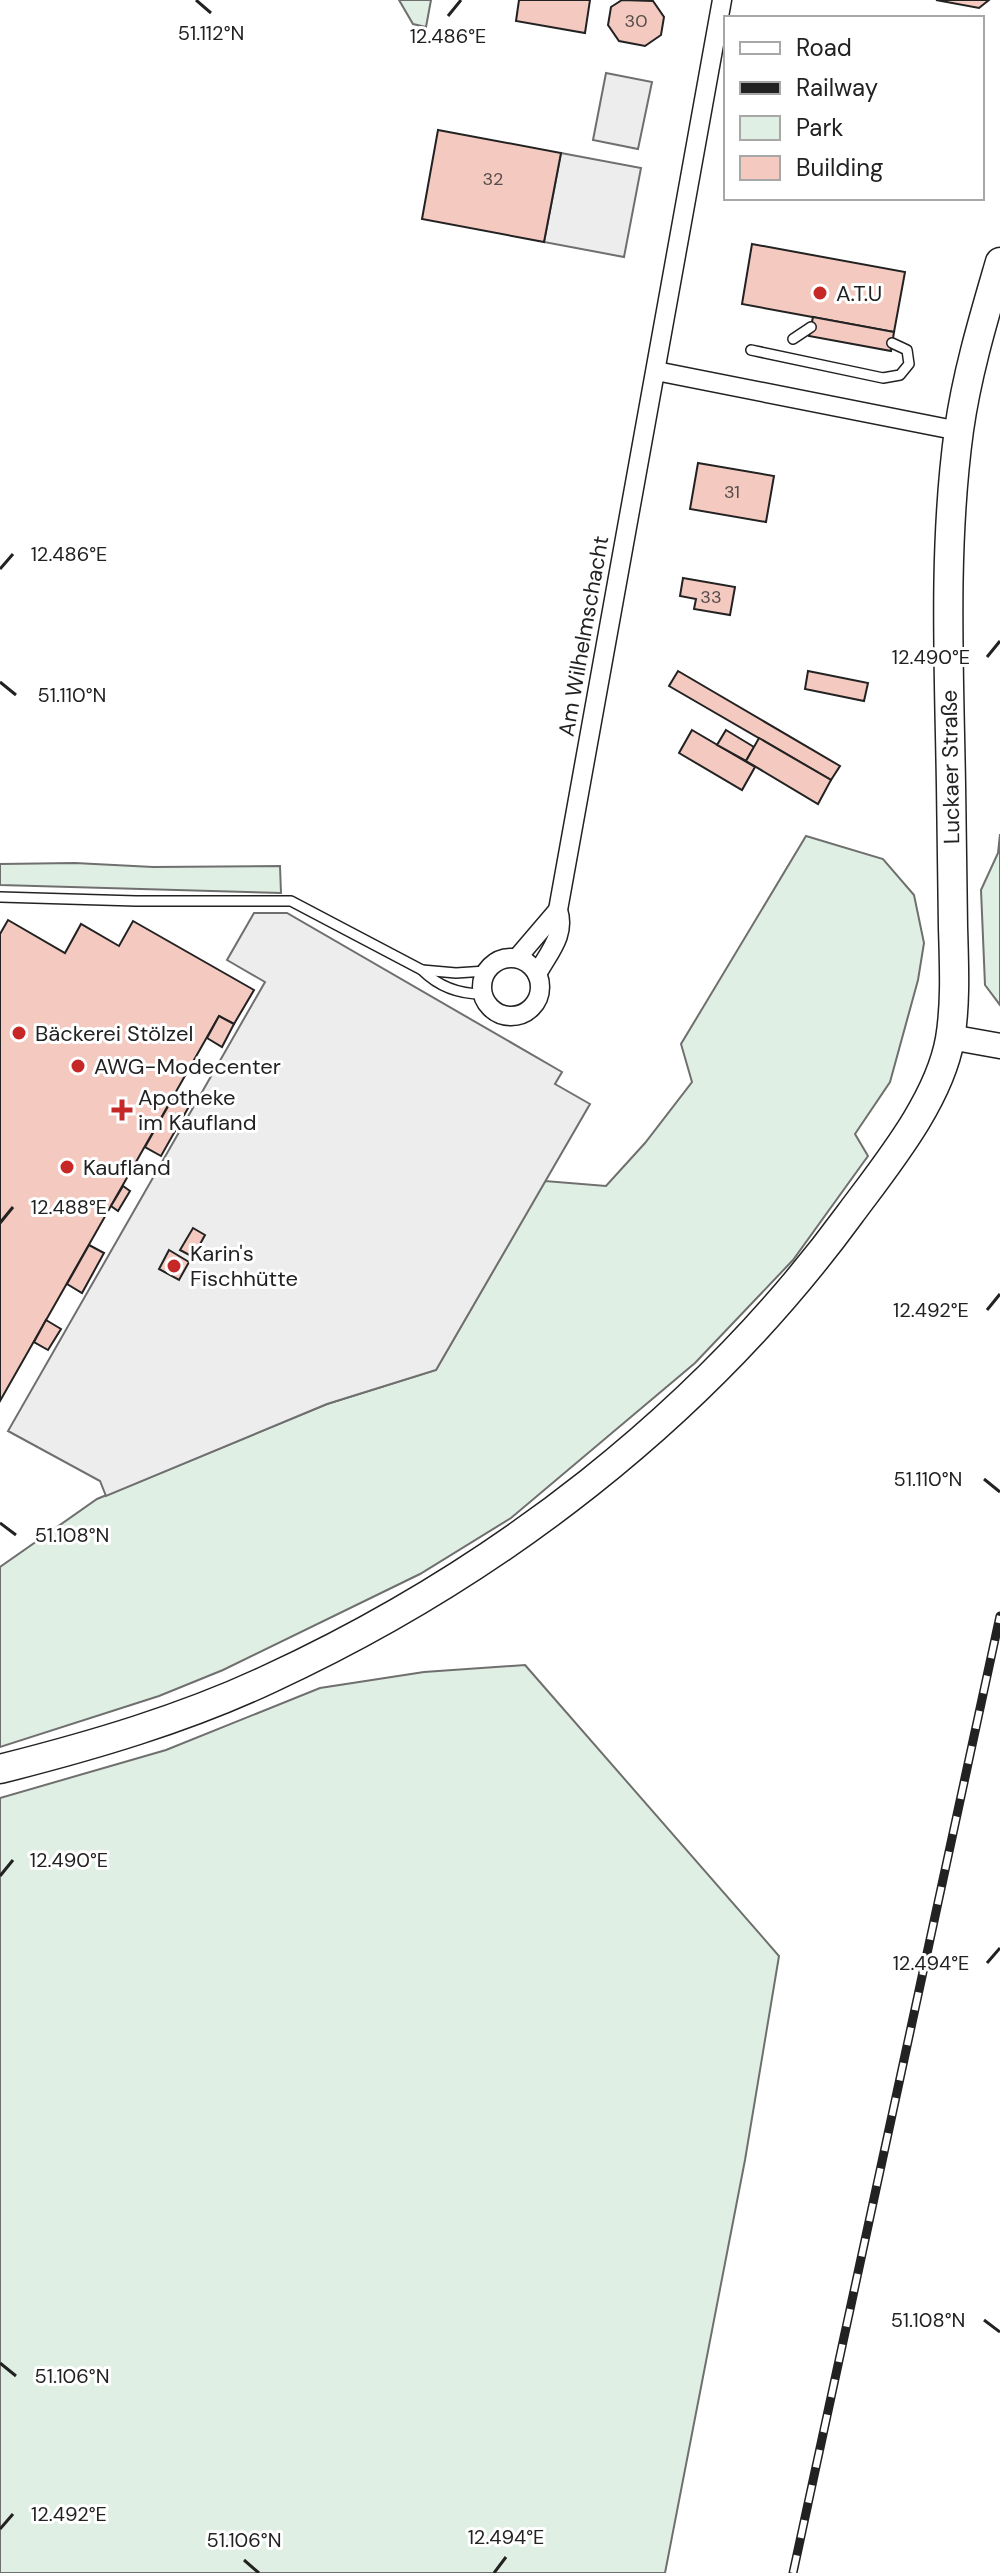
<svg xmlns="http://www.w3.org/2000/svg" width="1000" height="2573" font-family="'DM Sans',sans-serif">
  <rect width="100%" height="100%" fill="#fff"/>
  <!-- green -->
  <g fill="#e0efe3" stroke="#6f6f6f" stroke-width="2">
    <polygon points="399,0 431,0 426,27 413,24"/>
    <polygon points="1000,834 1000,1005 985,985 981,890 998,853"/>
    <polygon points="806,836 883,859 914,895 924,943 918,980 890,1082 855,1134 868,1156 793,1260 695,1363 511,1518 420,1574 223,1670 159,1696 0,1747 0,1567 97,1499 327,1404 436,1370 545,1181 606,1186 645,1143 692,1082 681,1044"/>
    <polygon points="75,863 153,867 280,866 281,893 0,885 0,864"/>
    <polygon points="525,1665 779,1956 745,2160 665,2573 0,2573 0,1798 166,1750 320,1688 424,1672"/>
  </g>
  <!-- parking -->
  <g fill="#ededed" stroke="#6f6f6f" stroke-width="2">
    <polygon points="606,73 652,82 638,149 593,140"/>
    <polygon points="561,153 641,168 624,257 544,242"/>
    <polygon points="254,913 287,913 562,1072 555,1084 590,1104 436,1370 327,1404 106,1496 100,1481 8,1431 265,982 227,960"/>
  </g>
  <!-- building -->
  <g fill="#f3c9c0" stroke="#222" stroke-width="2">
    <polygon points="519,0 590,0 585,33 516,21"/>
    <polygon points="622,0 653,1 664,17 661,35 645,46 619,41 608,25 611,7"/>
    <polygon points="936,0 989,0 979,8"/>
    <polygon points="438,130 561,153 544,242 422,219"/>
    <polygon points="752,244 905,272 894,332 742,304"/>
    <polygon points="813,317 894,332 891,351 809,336"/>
    <polygon points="698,463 774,476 766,522 690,509"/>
    <polygon points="683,578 735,587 730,615 694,609 696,599 680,596"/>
    <polygon points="678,671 840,766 831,780 669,686"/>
    <polygon points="808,671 868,683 864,701 805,689"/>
    <polygon points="692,730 755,767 742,790 679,753"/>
    <polygon points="726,730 754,747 746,761 717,745"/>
    <polygon points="759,738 831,780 818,804 746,761"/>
    <polygon points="8,920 65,953 81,924 119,946 133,921 254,990 234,1024 219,1016 0,1401 0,934"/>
    <polygon points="219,1016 234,1024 222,1047 207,1038"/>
    <polygon points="175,1094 191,1103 161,1156 145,1147"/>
    <polygon points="123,1186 130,1191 118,1211 111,1206"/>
    <polygon points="193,1228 205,1235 193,1257 180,1250"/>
    <polygon points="89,1245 104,1253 82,1293 67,1284"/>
    <polygon points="169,1250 189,1262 179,1280 159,1269"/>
    <polygon points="46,1320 61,1329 48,1350 34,1342"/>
  </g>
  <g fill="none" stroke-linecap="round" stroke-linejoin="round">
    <defs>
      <g id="lane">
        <polyline points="793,339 811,327"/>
        <polyline points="751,350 883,378 900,375 909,364 907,350 892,343"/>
        <path d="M0,897L136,901H291L422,970C439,987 458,994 482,994"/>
        <polyline points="422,970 456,973 486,971"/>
      </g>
      <g id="street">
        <polyline points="656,371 959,431"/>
        <circle cx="511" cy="987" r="29"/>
        <polyline points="517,958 558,910"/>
        <path d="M537,974C549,952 566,935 558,910L722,0"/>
      </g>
      <polyline id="secondary" points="950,1037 1000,1046"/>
      <path id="primary" d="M0,1769C91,1746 184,1719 269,1679C496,1574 702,1416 850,1214C887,1164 939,1101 950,1039C956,1003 954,963 953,927C952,880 952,832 951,785C949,666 943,547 959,430C967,373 984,317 1000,262"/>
    </defs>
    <!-- lane casing -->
    <use href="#lane" stroke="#222" stroke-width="12"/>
    <!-- street casing -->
    <use href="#street" stroke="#222" stroke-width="21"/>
    <!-- secondary casing -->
    <use href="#secondary" stroke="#222" stroke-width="27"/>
    <!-- primary casing -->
    <use href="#primary" stroke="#222" stroke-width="31"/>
    <!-- lane -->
    <use href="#lane" stroke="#fff" stroke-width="9"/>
    <!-- street -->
    <use href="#street" stroke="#fff" stroke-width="18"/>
    <!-- secondary -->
    <use href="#secondary" stroke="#fff" stroke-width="24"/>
    <!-- primary -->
    <use href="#primary" stroke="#fff" stroke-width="28"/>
    <defs>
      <polyline id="rail" points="793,2573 1000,1616"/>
    </defs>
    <!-- rail casing -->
    <use href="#rail" stroke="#222" stroke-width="9"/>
    <!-- rail -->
    <use href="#rail" stroke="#fff" stroke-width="6" stroke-dasharray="18" stroke-linecap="butt"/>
  </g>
  <!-- ticks -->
  <path fill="none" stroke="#222" stroke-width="3" d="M196,0L211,13M448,16L461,0M0,569L13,554M987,657L1000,641M0,682L16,695M0,1223L13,1207M987,1310L1000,1294M984,1479L1000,1492M0,1523L16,1535M0,1876L13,1860M987,1963L1000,1948M984,2320L1000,2332M0,2363L16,2376M0,2529L13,2514M244,2560L259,2573M494,2573L506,2557"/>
  <!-- markers -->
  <g fill="#c62828" stroke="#fff" stroke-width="3">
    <circle cx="820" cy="293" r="8"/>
    <circle cx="19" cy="1033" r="8"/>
    <circle cx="78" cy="1066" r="8"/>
    <path d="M118 1098h8v8h8v8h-8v8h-8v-8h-8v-8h8z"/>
    <circle cx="67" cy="1167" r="8"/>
    <circle cx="174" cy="1266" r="8"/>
  </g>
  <g text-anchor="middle" stroke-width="6" stroke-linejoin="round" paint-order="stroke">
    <!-- number labels -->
    <g font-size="18" fill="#564c4a">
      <text x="636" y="27">30</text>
      <text x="493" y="185">32</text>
      <text x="732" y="498">31</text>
      <text x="711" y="603">33</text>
    </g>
    <!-- poi labels -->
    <g font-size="22" fill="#222" stroke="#fff" text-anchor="start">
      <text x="836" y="301">A.T.U</text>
      <text x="35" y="1041">Bäckerei Stölzel</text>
      <text x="94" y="1074">AWG-Modecenter</text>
      <text x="138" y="1105">Apotheke<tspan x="138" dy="25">im Kaufland</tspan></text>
      <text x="83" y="1175">Kaufland</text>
      <text x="190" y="1261">Karin's<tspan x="190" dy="25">Fischhütte</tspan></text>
    </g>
    <!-- street labels -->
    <g font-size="22" fill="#222" stroke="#fff">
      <text transform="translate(583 636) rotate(-80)" y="8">Am Wilhelmschacht</text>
      <text transform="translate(950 767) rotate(-91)" y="8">Luckaer Straße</text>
    </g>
  </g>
  <g font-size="20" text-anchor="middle" fill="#222" stroke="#fff" stroke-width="6" stroke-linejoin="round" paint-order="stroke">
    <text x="211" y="40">51.112°N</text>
    <text x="448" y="43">12.486°E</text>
    <text x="69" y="561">12.486°E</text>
    <text x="931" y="664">12.490°E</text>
    <text x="72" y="702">51.110°N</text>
    <text x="69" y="1214">12.488°E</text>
    <text x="931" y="1317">12.492°E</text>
    <text x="928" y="1486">51.110°N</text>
    <text x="72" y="1542">51.108°N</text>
    <text x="69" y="1867">12.490°E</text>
    <text x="931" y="1970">12.494°E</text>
    <text x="928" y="2327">51.108°N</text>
    <text x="72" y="2383">51.106°N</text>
    <text x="69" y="2521">12.492°E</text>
    <text x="506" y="2544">12.494°E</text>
    <text x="244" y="2547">51.106°N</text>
  </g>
  <!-- legend -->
  <rect x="724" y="16" width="260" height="184" fill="#ffffff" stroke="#a7a7a7" stroke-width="2"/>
  <rect x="740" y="42" width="40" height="12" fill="#ffffff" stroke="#a7a7a7" stroke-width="2"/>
  <text x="796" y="56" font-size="24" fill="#222222">Road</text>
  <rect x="740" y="82" width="40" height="12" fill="#222222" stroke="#a7a7a7" stroke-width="2"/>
  <text x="796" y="96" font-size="24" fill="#222222">Railway</text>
  <rect x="740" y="116" width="40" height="24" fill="#e0efe3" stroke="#a7a7a7" stroke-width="2"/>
  <text x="796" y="136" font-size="24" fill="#222222">Park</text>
  <rect x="740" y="156" width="40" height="24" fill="#f3c9c0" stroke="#a7a7a7" stroke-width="2"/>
  <text x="796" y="176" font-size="24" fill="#222222">Building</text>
</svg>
